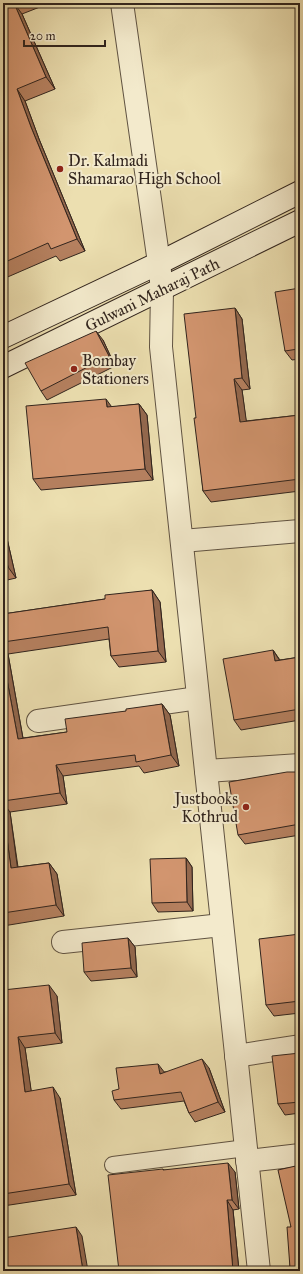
<svg xmlns="http://www.w3.org/2000/svg" width="303" height="1274" font-family="'IM FELL Great Primer',serif">
  <rect width="100%" height="100%" fill="#ecdfb0"/>
  <filter id="stains"><feTurbulence type="fractalNoise" baseFrequency=".005" numOctaves="4"/><feColorMatrix values="0 0 0 0 .2 0 0 0 0 .09 0 0 0 0 .02 0 0 0 .5 -.17"/></filter>
  <radialGradient id="worn" r=".72"><stop offset=".6" stop-color="#630" stop-opacity="0"/><stop offset="1" stop-color="#630" stop-opacity=".3"/></radialGradient>
  <g fill="none" stroke-linecap="round" stroke-linejoin="round">
    <defs>
      <polyline id="lane" points="113,1165 246,1148"/>
      <g id="street">
        <polyline points="122,3 159,263 162,290 161,347 259,1271"/>
        <polyline points="182,541 300,531"/>
        <polyline points="38,721 198,698"/>
        <polyline points="206,771 300,765"/>
        <polyline points="63,942 222,925"/>
        <polyline points="236,1056 300,1046"/>
        <polyline points="247,1161 300,1155"/>
      </g>
      <g id="secondary">
        <polyline points="3,337 159,263 300,192"/>
        <polyline points="3,367 300,221"/>
      </g>
    </defs>
    <!-- lane casing -->
    <use href="#lane" stroke="#605342" stroke-width="18"/>
    <!-- street casing -->
    <use href="#street" stroke="#605342" stroke-width="24"/>
    <!-- secondary casing -->
    <use href="#secondary" stroke="#31241d" stroke-width="24"/>
    <!-- lane -->
    <use href="#lane" stroke="#f3eacc" stroke-width="16"/>
    <!-- street -->
    <use href="#street" stroke="#f3eacc" stroke-width="22"/>
    <!-- secondary -->
    <use href="#secondary" stroke="#f3eacc" stroke-width="22"/>
  </g>
  <!-- wall -->
  <g fill="#b5805f" stroke="#31241d">
    <polygon points="3,3 44,3 45,5 22,14 55,89 25,101 39,139 85,251 60,261 56,256 3,279"/>
    <polygon points="300,288 299,359 292,360 285,351"/>
    <polygon points="235,308 242,319 250,389 242,390 246,421 300,415 300,491 211,502 203,491 196,418"/>
    <polygon points="103,340 115,366 47,400 41,391"/>
    <polygon points="139,404 147,415 153,480 41,490 33,479 112,407"/>
    <polygon points="3,521 16,578 3,581"/>
    <polygon points="152,590 160,602 166,662 119,667 111,656 109,639 8,654 23,738 67,732 126,711 162,704 170,715 179,766 144,773 139,766 63,776 67,804 10,812 18,867 49,863 57,874 64,916 3,926 3,614 105,599"/>
    <polygon points="273,650 280,660 300,657 300,720 241,730 234,720"/>
    <polygon points="300,772 300,835 245,844 238,835"/>
    <polygon points="186,858 192,867 193,911 158,912 152,903"/>
    <polygon points="300,934 300,1013 274,1016 266,1005"/>
    <polygon points="128,938 135,947 137,977 91,981 84,972"/>
    <polygon points="3,990 57,996 62,1043 25,1048 31,1091 60,1098 76,1195 3,1206"/>
    <polygon points="300,1053 300,1113 285,1115 278,1104"/>
    <polygon points="209,1068 225,1112 195,1122 189,1113 184,1101 121,1109 114,1100 164,1072"/>
    <polygon points="300,1165 300,1271 293,1271 290,1268 291,1227"/>
    <polygon points="163,1169 164,1170 235,1172 239,1209 233,1210 239,1271 119,1271"/>
  </g>
  <!-- shaded-wall -->
  <g fill="#93684e" stroke="#31241d">
    <polygon points="14,3 22,14 55,89 46,77"/>
    <polygon points="17,89 25,101 39,139 85,251 77,239 31,127"/>
    <polygon points="235,308 242,319 250,389 242,378"/>
    <polygon points="96,331 103,340 115,366 109,356"/>
    <polygon points="234,379 242,390 248,433 240,422"/>
    <polygon points="106,399 114,410 107,407"/>
    <polygon points="139,404 147,415 153,480 145,469"/>
    <polygon points="3,521 16,578 8,567 3,544"/>
    <polygon points="152,590 160,602 166,662 158,651"/>
    <polygon points="3,647 8,654 25,750 18,739 3,658"/>
    <polygon points="273,650 280,661 275,661"/>
    <polygon points="162,704 170,715 179,766 171,755"/>
    <polygon points="56,765 63,776 67,804 60,793"/>
    <polygon points="3,803 10,812 19,879 11,868 3,809"/>
    <polygon points="186,858 192,867 193,911 187,902"/>
    <polygon points="49,863 57,874 64,916 56,905"/>
    <polygon points="128,938 135,947 137,977 131,968"/>
    <polygon points="49,985 57,996 62,1043 55,1033"/>
    <polygon points="18,1037 25,1048 33,1103 25,1092"/>
    <polygon points="202,1059 209,1068 225,1112 218,1102"/>
    <polygon points="158,1064 165,1073 160,1074"/>
    <polygon points="53,1087 60,1098 76,1195 69,1184"/>
    <polygon points="228,1163 235,1172 239,1209 232,1200"/>
    <polygon points="227,1200 233,1210 239,1271 233,1271"/>
    <polygon points="76,1227 82,1236 88,1271 83,1271"/>
  </g>
  <!-- building -->
  <g fill="#d2956f" stroke="#31241d">
    <polygon points="3,3 14,3 46,77 17,89 31,127 77,239 51,249 48,243 3,263"/>
    <polygon points="300,288 300,363 298,349 285,351 275,292"/>
    <polygon points="235,308 242,378 234,379 240,422 300,415 300,479 203,491 194,418 196,418 184,314"/>
    <polygon points="96,331 109,356 41,391 25,363"/>
    <polygon points="106,399 107,407 139,404 145,469 33,479 26,406"/>
    <polygon points="300,530 300,572 296,532"/>
    <polygon points="3,544 8,567 3,568"/>
    <polygon points="152,590 158,651 111,656 108,627 3,642 3,614 105,599 105,595"/>
    <polygon points="273,650 275,661 300,657 300,709 234,720 223,659"/>
    <polygon points="3,658 18,739 67,732 65,719 126,711 126,709 162,704 171,755 136,762 135,755 56,765 60,793 3,801"/>
    <polygon points="287,772 300,772 300,824 238,835 229,782"/>
    <polygon points="3,809 11,868 49,863 56,905 3,913"/>
    <polygon points="186,858 187,902 152,903 150,859"/>
    <polygon points="300,934 300,1001 266,1005 259,939"/>
    <polygon points="128,938 131,968 84,972 82,943"/>
    <polygon points="49,985 55,1033 18,1037 25,1092 53,1087 69,1184 3,1194 3,990"/>
    <polygon points="300,1053 300,1102 278,1104 272,1056"/>
    <polygon points="202,1059 218,1102 189,1113 181,1092 114,1100 112,1091 119,1089 116,1068 158,1064 160,1074"/>
    <polygon points="228,1163 232,1200 227,1200 233,1271 119,1271 108,1175 163,1169 163,1170"/>
    <polygon points="300,1165 300,1267 290,1268 287,1227 291,1227 278,1170"/>
    <polygon points="76,1227 83,1271 3,1271 3,1238"/>
  </g>
  <!-- markers -->
  <g fill="#8f2418" stroke="#f3eacc" stroke-width="1.5">
    <circle cx="60" cy="169" r="4"/>
    <circle cx="74" cy="369" r="4"/>
    <circle cx="246" cy="807" r="4"/>
  </g>
  <g text-anchor="middle" stroke-width="4" stroke-linejoin="round" paint-order="stroke">
    <!-- poi labels -->
    <g font-size="16" fill="#31241d" stroke="#f3eacc" text-anchor="start">
      <text x="68" y="166">Dr. Kalmadi<tspan x="68" dy="18">Shamarao High School</tspan></text>
      <text x="82" y="366">Bombay<tspan x="82" dy="18">Stationers</tspan></text>
      <text x="238" y="804" text-anchor="end">Justbooks<tspan x="238" dy="18">Kothrud</tspan></text>
    </g>
    <!-- street labels -->
    <g font-size="16" fill="#31241d" stroke="#f3eacc">
      <text transform="translate(152 294) rotate(-26)" y="6">Gulwani Maharaj Path</text>
    </g>
  </g>
  <!-- margin -->
  <rect width="303" height="1274" fill="none" stroke="#ecdfb0" stroke-width="16"/>
  <rect x="4" y="4" width="295" height="1266" fill="none" stroke="#31241d" stroke-width="2"/>
  <rect x="8" y="8" width="287" height="1258" fill="none" stroke="#31241d"/>
  <!-- scale -->
  <path d="M24 40v6h81v-6" fill="none" stroke="#31241d" stroke-width="2"/>
  <text x="30" y="40" font-size="12" fill="#31241d" stroke="#f3eacc" stroke-width="3" paint-order="stroke">20 m</text>
  <rect width="100%" height="100%" filter="url(#stains)"/>
  <rect width="100%" height="100%" fill="url(#worn)"/>
</svg>
